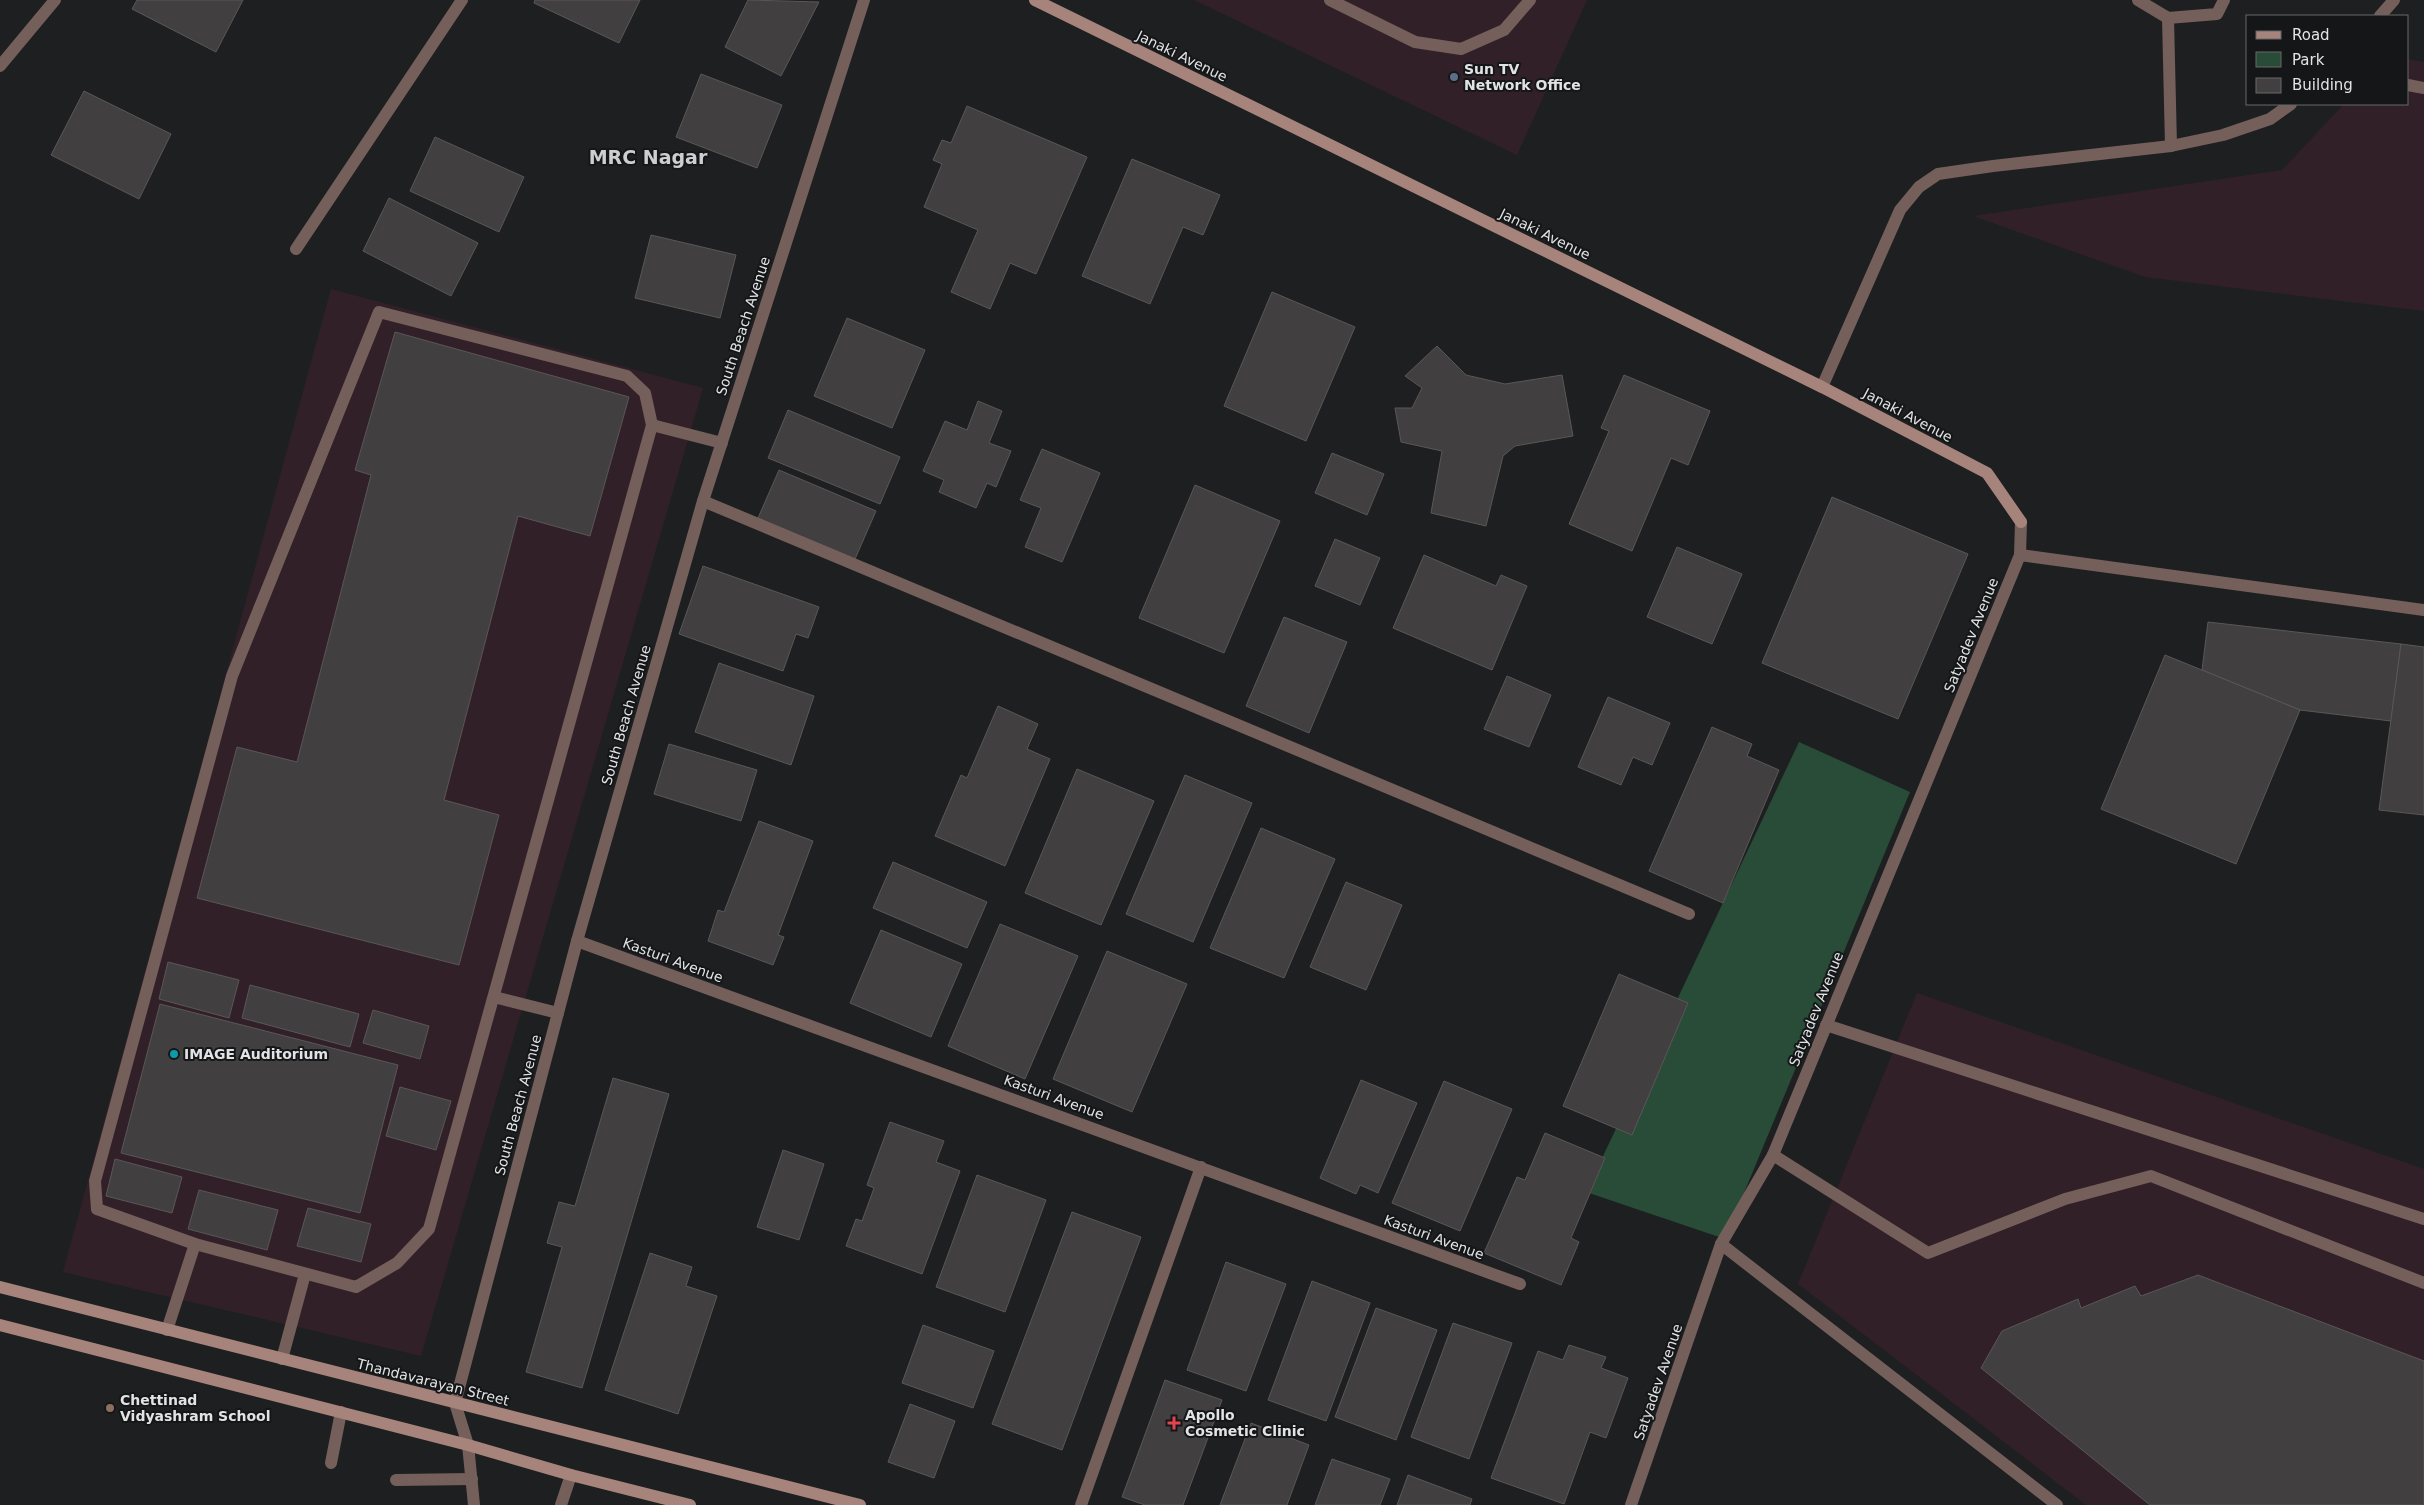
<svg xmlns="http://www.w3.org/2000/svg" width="2424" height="1505" font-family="'DejaVu Sans',sans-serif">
  <rect width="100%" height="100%" fill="#1e1f21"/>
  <!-- commercial -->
  <g fill="#322028">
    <polygon points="1194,0 1587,0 1517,155"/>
    <polygon points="2408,59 2424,62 2424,311 2145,277 1973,216 2282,170 2344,104 2408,104"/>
    <polygon points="331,289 703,388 421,1356 63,1272"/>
    <polygon points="1917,993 2424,1169 2424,1505 2086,1505 1798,1284"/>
  </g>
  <!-- green -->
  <polygon fill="#284c37" points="1799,742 1910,792 1725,1239 1586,1192"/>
  <!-- building -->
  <g fill="#423f40" stroke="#5a5758">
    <polygon points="137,0 243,0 216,52 132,9"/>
    <polygon points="535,0 640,0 619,43 534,3"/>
    <polygon points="748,0 819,2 781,76 725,47"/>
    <polygon points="701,74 782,105 757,168 676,137"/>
    <polygon points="84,91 171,134 139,199 51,155"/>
    <polygon points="967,106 1087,157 1036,274 1010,263 990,309 951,292 978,230 924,207 942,164 933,160 942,140 951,143"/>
    <polygon points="435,137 524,177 499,232 410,191"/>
    <polygon points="1132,159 1220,195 1203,235 1183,227 1150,304 1082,276"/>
    <polygon points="389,198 478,243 451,296 363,251"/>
    <polygon points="651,235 736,255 720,318 635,298"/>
    <polygon points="1272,292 1355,327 1306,441 1224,406"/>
    <polygon points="847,318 925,350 892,428 814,396"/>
    <polygon points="395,332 629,397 590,536 518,516 444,800 499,815 459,965 197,898 237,747 297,762 371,475 355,470"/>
    <polygon points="1437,346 1466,375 1505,384 1562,375 1573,436 1515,446 1503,456 1486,526 1431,513 1442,451 1401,442 1395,408 1412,408 1422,388 1405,376"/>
    <polygon points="1624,375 1710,411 1688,465 1671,458 1632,551 1569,524 1609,431 1601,428"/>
    <polygon points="978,401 1002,411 989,443 1011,451 996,487 987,483 976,508 939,492 944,480 923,471 945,421 967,430"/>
    <polygon points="788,410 900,457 880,504 768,458"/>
    <polygon points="1042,449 1100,473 1062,562 1025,547 1041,508 1020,500"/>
    <polygon points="1332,453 1384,474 1367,515 1315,493"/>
    <polygon points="779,470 876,511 855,559 758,518"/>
    <polygon points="1195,485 1280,521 1224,653 1139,618"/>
    <polygon points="1832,497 1968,554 1898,719 1762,663"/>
    <polygon points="1335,539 1380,558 1360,605 1315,586"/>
    <polygon points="1677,547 1742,574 1712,644 1647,617"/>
    <polygon points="1424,555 1496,586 1501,575 1527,586 1492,670 1393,628"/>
    <polygon points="703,566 819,607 808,638 796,634 783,671 679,634"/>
    <polygon points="1284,617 1347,642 1309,733 1246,706"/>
    <polygon points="2208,622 2401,644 2391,721 2300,710 2202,670"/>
    <polygon points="2401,644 2424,647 2424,815 2379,810"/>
    <polygon points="2165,655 2300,710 2236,864 2101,809"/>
    <polygon points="719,663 814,696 791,765 695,732"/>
    <polygon points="1507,676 1551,695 1529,747 1484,729"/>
    <polygon points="1608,697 1670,723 1652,765 1633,757 1621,785 1578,767"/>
    <polygon points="998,706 1038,724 1027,749 1050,759 1005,866 935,836 961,775 967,778"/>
    <polygon points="1712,727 1752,744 1747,756 1779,770 1723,903 1649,871"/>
    <polygon points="669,744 757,770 741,821 654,794"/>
    <polygon points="1077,769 1154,801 1101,925 1025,893"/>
    <polygon points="1185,775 1252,803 1193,942 1126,914"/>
    <polygon points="759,821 813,841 778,935 784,937 773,965 708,941 718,910 724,912"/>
    <polygon points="1261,828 1335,859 1284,978 1210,948"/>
    <polygon points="893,862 987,902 967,948 873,908"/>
    <polygon points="1346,882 1402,905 1366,990 1310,967"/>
    <polygon points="1000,924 1078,956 1025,1079 948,1046"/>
    <polygon points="881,930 962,964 931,1037 850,1003"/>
    <polygon points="1107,951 1187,984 1132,1112 1053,1079"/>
    <polygon points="168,962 239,980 229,1018 159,999"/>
    <polygon points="1619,974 1688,1003 1632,1135 1563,1106"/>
    <polygon points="250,985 359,1014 350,1047 242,1018"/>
    <polygon points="160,1004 398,1065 360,1213 121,1153"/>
    <polygon points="373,1010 429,1026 420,1059 363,1043"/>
    <polygon points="613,1078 669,1094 582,1388 526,1372 562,1247 547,1243 559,1202 575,1206"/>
    <polygon points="1361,1080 1417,1103 1378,1193 1360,1185 1356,1194 1320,1178"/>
    <polygon points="1444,1081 1512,1109 1460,1231 1392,1203"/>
    <polygon points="400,1087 451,1101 436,1150 386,1136"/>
    <polygon points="890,1122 944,1141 936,1162 960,1171 922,1274 846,1246 856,1219 862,1221 874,1188 867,1185"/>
    <polygon points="1545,1133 1605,1158 1571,1238 1579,1242 1561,1285 1484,1253 1517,1177 1525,1180"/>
    <polygon points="783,1150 824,1164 799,1240 757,1227"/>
    <polygon points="115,1159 182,1177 172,1213 106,1196"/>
    <polygon points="977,1175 1046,1200 1005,1312 936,1287"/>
    <polygon points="199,1190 278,1210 267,1250 188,1229"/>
    <polygon points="308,1208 371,1224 361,1262 297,1246"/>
    <polygon points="1072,1212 1141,1237 1062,1450 992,1424"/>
    <polygon points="650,1253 692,1267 686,1286 717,1296 678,1414 605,1390"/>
    <polygon points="1226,1262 1286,1284 1246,1391 1187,1370"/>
    <polygon points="2198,1275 2424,1361 2424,1505 2150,1505 1981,1368 2002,1331 2078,1299 2081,1308 2135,1286 2141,1296"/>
    <polygon points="1312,1281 1370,1303 1326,1421 1268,1400"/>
    <polygon points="1376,1308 1437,1330 1396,1440 1335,1417"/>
    <polygon points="1453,1323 1512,1343 1469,1459 1411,1437"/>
    <polygon points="923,1325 994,1351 973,1408 902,1383"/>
    <polygon points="1569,1345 1606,1357 1601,1368 1628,1378 1606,1438 1590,1432 1564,1504 1491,1478 1538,1351 1563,1360"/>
    <polygon points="1165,1380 1222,1400 1183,1505 1145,1505 1122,1497"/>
    <polygon points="910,1404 955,1421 934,1478 888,1462"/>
    <polygon points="1251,1423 1309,1445 1287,1505 1220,1505"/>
    <polygon points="1332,1459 1390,1479 1380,1505 1315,1505"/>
    <polygon points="1408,1475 1472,1499 1470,1505 1397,1505"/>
  </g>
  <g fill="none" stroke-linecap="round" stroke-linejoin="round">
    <!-- lane -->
    <g stroke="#755f5a" stroke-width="12">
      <polyline points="1330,0 1415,42 1461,49 1504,30 1530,0"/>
      <polyline points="2408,85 2424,88"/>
      <polygon points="379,312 627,376 645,393 652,425 429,1229 397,1263 356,1287 195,1244 97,1209 95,1181 232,676"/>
      <polyline points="652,425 722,443"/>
      <polyline points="494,997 558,1013"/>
      <polyline points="1826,1025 2424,1219"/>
      <polyline points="1773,1155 1928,1253 2065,1199 2151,1176 2424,1283"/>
      <polyline points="1721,1244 2057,1505"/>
      <polyline points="167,1330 195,1244"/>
      <polyline points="282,1359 305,1274"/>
      <polyline points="468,1445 474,1505"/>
      <polyline points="331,1463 341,1412"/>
      <polyline points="396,1480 472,1479"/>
      <polyline points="561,1505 571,1475"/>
      <polyline points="1081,1505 1201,1167"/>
    </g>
    <!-- street -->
    <g stroke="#755f5a" stroke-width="12">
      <polyline points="2138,0 2168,18 2217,14 2224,0"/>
      <polyline points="2380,16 2394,0"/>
      <polyline points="2168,18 2171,146"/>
      <polyline points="0,66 55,0"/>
      <polyline points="296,249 462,0"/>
      <polyline points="1822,387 1900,210 1919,187 1938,174 1993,166 2171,146 2223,135 2270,119 2291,104"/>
      <polyline points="703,501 1689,914"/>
      <polyline points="2020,555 2424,610"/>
      <polyline points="577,941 1520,1284"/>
      <polyline points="468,1445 455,1403 577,941 703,501 864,0"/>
      <polyline points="1631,1505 1721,1244 1773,1155 2020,555 2021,522"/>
    </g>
    <!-- secondary -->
    <g stroke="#a6847b" stroke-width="12">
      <polyline points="1035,0 1822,387 1987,473 2021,522"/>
      <polyline points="0,1287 860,1505"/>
      <polyline points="0,1325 468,1445 571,1475 690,1505"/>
    </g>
  </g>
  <!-- markers -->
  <circle fill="#5c6f8a" stroke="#151618" stroke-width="2" cx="1454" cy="77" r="5"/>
  <circle fill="#0f9aa8" stroke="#151618" stroke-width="2" cx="174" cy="1054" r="5"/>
  <circle fill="#8d6e63" stroke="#151618" stroke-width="2" cx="110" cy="1408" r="5"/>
  <path fill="#e0444e" stroke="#151618" stroke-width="2" d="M1171.5 1415.5h5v5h5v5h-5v5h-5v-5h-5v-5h5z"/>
  <g text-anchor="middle" stroke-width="4" stroke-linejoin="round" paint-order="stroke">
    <!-- street labels -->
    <g font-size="14" fill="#e2e3e4" stroke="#151618">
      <text transform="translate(1182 56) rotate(26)" y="5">Janaki Avenue</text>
      <text transform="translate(1545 234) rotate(26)" y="5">Janaki Avenue</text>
      <text transform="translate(743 326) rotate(-72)" y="5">South Beach Avenue</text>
      <text transform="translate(1908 415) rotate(28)" y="5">Janaki Avenue</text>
      <text transform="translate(1971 635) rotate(-68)" y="5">Satyadev Avenue</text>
      <text transform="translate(626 715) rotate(-74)" y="5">South Beach Avenue</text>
      <text transform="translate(673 960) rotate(20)" y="5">Kasturi Avenue</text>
      <text transform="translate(1816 1009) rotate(-68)" y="5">Satyadev Avenue</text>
      <text transform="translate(1054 1097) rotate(20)" y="5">Kasturi Avenue</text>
      <text transform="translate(518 1105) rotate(-75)" y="5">South Beach Avenue</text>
      <text transform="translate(1434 1237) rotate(20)" y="5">Kasturi Avenue</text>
      <text transform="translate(433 1382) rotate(14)" y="5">Thandavarayan Street</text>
      <text transform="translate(1658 1382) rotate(-71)" y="5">Satyadev Avenue</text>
    </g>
    <!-- poi labels -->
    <g font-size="14" font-weight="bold" fill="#e2e3e4" stroke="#151618" text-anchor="start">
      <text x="1464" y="74">Sun TV<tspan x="1464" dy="16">Network Office</tspan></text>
      <text x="184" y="1059">IMAGE Auditorium</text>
      <text x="120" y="1405">Chettinad<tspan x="120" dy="16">Vidyashram School</tspan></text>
      <text x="1185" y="1420">Apollo<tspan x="1185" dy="16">Cosmetic Clinic</tspan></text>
    </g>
    <!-- district labels -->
    <g font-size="19" font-weight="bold" fill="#ccced1" stroke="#151618">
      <text x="648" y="164">MRC Nagar</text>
    </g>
  </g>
  <!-- legend -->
  <rect x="2246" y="15" width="162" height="90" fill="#151618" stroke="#67686a"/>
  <rect x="2256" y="31" width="25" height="8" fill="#a6847b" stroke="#67686a"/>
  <text x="2292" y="40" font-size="15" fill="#e2e3e4">Road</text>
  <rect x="2256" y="52" width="25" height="15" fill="#284c37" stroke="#67686a"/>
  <text x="2292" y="65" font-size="15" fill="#e2e3e4">Park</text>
  <rect x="2256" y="78" width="25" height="15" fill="#423f40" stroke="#67686a"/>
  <text x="2292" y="90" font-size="15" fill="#e2e3e4">Building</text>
</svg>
